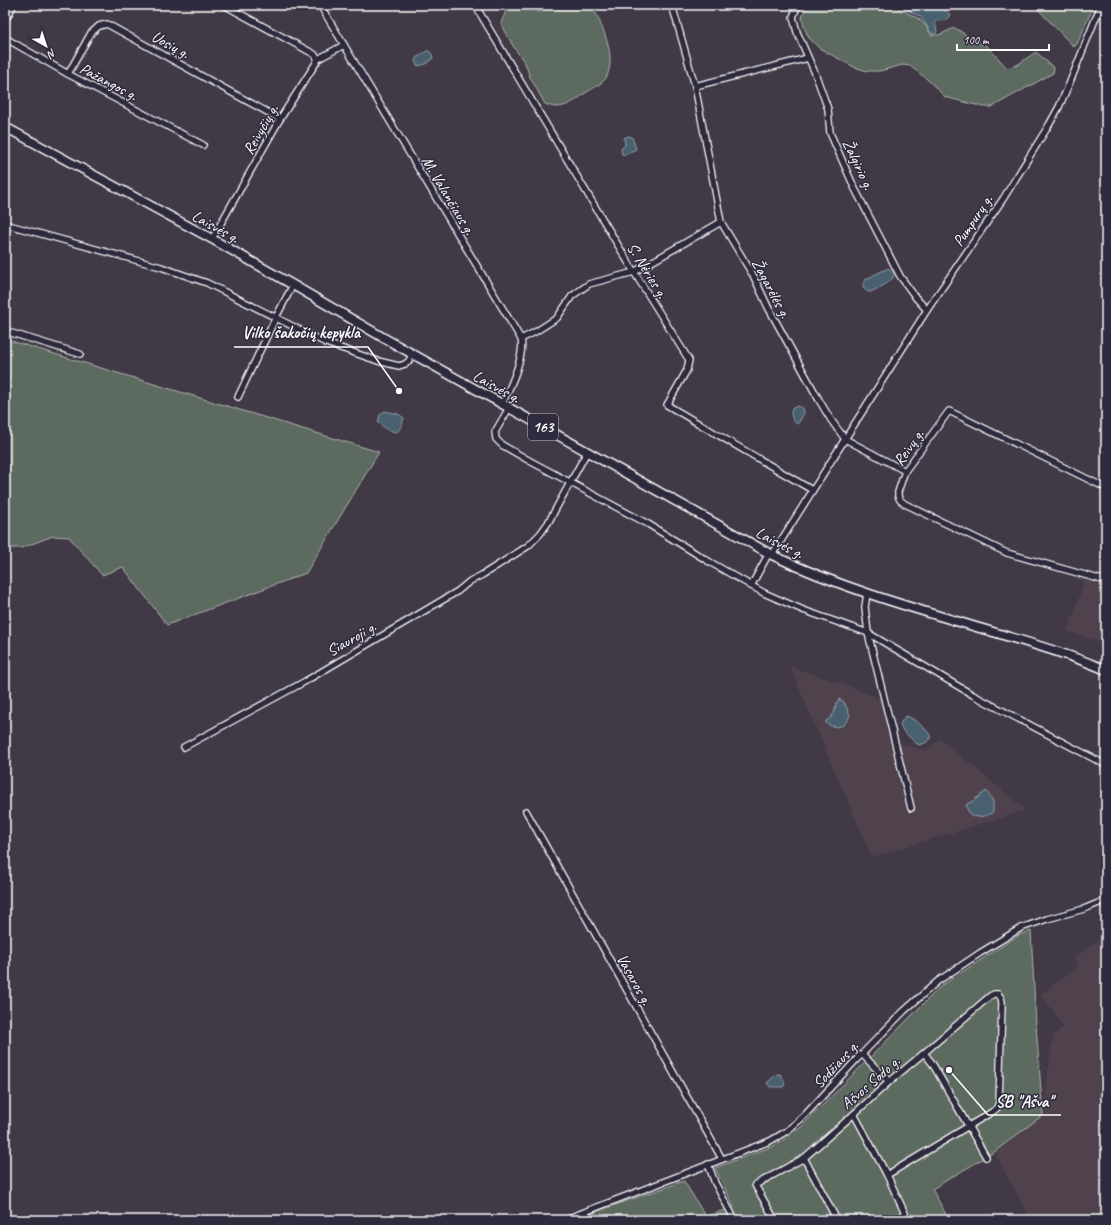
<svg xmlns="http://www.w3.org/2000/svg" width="1111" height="1225" font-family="Caveat,sans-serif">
  <rect width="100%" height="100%" fill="#423947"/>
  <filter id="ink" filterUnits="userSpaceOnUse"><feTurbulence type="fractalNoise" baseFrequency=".025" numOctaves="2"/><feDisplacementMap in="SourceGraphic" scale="8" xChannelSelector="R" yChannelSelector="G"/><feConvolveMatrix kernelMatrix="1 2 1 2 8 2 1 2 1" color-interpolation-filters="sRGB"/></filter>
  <g filter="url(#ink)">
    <!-- built -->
    <g fill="#50434e">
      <polygon points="1085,579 1106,583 1106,644 1068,631"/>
      <polygon points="790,667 838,682 889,702 899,743 927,751 940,739 1026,810 872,857"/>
      <polygon points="1106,934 1106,1220 1031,1220 994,1152 1043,1115 1053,1036 1064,1027 1041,994 1079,966 1074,958"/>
    </g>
    <!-- green -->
    <g fill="#5c6a5f" stroke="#aeb4af">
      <path d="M511,5H531L539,12L560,5H592C601,25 618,56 606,78C601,85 591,89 584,94C577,100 566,107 557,107C553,107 548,105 545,104L530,77L525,63L513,46L501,23L508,6Z"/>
      <path d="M810,5H893L919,19L926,26L931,35C943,36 944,31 955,28L979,43L987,46L1007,68L1017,65L1036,52L1054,68L1053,73L992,107H984L945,97L927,79L910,66L902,65L880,71H867L854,67L819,48L809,38L804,27L802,17L805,10Z"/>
      <polygon points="1034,5 1094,5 1077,44 1074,47"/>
      <polygon points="5,339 379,452 306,573 167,625 123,567 102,575 69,537 53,536 21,548 5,548"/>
      <polygon points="1031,931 1036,1026 1043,1115 994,1152 932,1189 949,1220 577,1220 603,1209 684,1181 704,1214 706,1216 734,1207 715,1168 776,1145 800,1128 942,985 1019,935"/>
    </g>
    <!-- water -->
    <g fill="#486170" stroke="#91a0a9">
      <path d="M898,5C911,5 942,2 950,15C946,21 942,22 936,20L935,22L937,32L935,34H932L921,17Z"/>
      <polygon points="427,51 429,51 432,54 433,58 426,64 418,66 415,62 416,58"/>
      <polygon points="628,136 632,137 636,149 624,155 622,154 621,149 625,145 624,138"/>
      <path d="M888,268C906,277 878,288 871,292C866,292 864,290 863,285L866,279Z"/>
      <path d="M798,406L803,408L804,413L799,422L797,424C792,421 791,415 791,411L793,408Z"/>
      <path d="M385,411L398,414L404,418L401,427L397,432C391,432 382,427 378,422L380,415Z"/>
      <path d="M839,699L844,702L850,715C846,727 836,730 826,723V721C838,714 833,708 839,699Z"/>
      <path d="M906,716C914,718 929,730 931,738L927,742L920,745L917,744L903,731L900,724L903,719Z"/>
      <path d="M986,791L993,801V812C988,816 978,818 971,816L966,807L967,804L973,801Z"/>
      <path d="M777,1074H780C783,1078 787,1083 783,1087H770L767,1083Z"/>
    </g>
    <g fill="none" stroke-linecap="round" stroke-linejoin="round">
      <defs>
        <g id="minor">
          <polyline points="224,5 314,54 318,59"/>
          <path d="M320,5L521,339C525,356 510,388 502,404"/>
          <polyline points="475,5 634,272 689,360 687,370 667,405 812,490"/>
          <polyline points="672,5 695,86 721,222 754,277 768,307 819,400 831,420 845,439 772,555"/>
          <polyline points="799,5 797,7 793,17 797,32 815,73 828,109 830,133 854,187 900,276 916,298 927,310"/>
          <polyline points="5,38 68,74 203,145"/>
          <polyline points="68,74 91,33 99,26 107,24 280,119"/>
          <polyline points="695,86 808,58"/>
          <polyline points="5,224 161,267 207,283 326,343 378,361 399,366 405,364 409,361 412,354"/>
          <polyline points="212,239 280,119 316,63 318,59 344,45"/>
          <polyline points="5,331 80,354"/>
          <polyline points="521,339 535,332 557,318 572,296 589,284 634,272 721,222"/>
          <polyline points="238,397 276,317 293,285"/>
          <polyline points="509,408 495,432 496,439 502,445 530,461 648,524 708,561 764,593 803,610 868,633 973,695 1106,765"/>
          <polyline points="905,471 845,439 927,310 1003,199 1049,125 1059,107 1070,82 1101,5"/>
          <polyline points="1106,488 949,411 905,471 898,492 898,496 900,500 905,504 1007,553 1106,581"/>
          <polyline points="751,586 769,553"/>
          <polyline points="867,593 865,607 868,633 911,808"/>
          <polyline points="184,747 304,682 458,591 470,581 482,575 528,546 540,534 548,523 587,452"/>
          <polyline points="526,811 722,1159"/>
          <polyline points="924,1053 932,1063 986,1157"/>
          <polyline points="862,1054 889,1082"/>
          <polyline points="854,1114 887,1175 908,1220"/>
          <polyline points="804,1158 837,1220"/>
          <polyline points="708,1164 715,1183 735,1220"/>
          <polyline points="568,1220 574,1216 770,1141 787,1131 804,1116 857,1059 904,1011 938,981 980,953 1021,928 1047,919 1084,909 1106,900"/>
          <polyline points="775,1220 755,1185 804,1158 854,1114 889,1082 924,1053 990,996 994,994 998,994 1001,998 1002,1002 999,1102 997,1108 992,1112 887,1175"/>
        </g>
        <g id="primary">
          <polyline points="5,18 12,5"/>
          <path d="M5,127L212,239L293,285L384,338L772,555C843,589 919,610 993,632C1032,644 1070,654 1106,670"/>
        </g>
      </defs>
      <!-- minor casing -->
      <use href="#minor" stroke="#fff" stroke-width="8"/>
      <!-- primary casing -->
      <use href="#primary" stroke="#fff" stroke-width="11"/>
      <!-- minor -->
      <use href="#minor" stroke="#2f2a3d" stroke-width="5.5"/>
      <!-- primary -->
      <use href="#primary" stroke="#2f2a3d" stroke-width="8"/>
    </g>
  </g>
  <g text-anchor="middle" stroke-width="3" stroke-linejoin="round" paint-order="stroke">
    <!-- shield labels -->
    <rect fill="#2f2a3d" stroke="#c1bfc5" stroke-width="1" x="528" y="414" width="30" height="26" rx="3"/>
    <g font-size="15" font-weight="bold" fill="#fff">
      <text x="543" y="432">163</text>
    </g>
    <!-- street labels -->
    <g font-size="16" fill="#fff" stroke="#2f2a3d">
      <text transform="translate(171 44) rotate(29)" y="6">Uosių g.</text>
      <text transform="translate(109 81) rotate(28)" y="6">Pažangos g.</text>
      <text transform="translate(260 129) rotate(-60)" y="6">Reivyčių g.</text>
      <text transform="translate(859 164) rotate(65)" y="6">Žalgirio g.</text>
      <text transform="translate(449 195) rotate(59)" y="6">M. Valančiaus g.</text>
      <text transform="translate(972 220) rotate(-56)" y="6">Pumpurų g.</text>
      <text transform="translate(216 226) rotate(29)" y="6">Laisvės g.</text>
      <text transform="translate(648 270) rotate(58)" y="6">S. Nėries g.</text>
      <text transform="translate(772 288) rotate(62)" y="6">Žagarėlės g.</text>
      <text transform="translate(497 386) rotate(29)" y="6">Laisvės g.</text>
      <text transform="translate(908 447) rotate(-55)" y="6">Reivų g.</text>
      <text transform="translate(780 542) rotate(27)" y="6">Laisvės g.</text>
      <text transform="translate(351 638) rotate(-30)" y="6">Siauroji g.</text>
      <text transform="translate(635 979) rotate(61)" y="6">Vasaros g.</text>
      <text transform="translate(835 1064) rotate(-47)" y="6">Sodžiaus g.</text>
      <text transform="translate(870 1082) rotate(-41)" y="6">Ašvos Sodo g.</text>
    </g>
  </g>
  <!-- callouts -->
  <path fill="none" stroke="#fff" stroke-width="1.5" d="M399 391L368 347H234M949 1070L988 1115H1061"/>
  <g fill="#fff" stroke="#2f2a3d" stroke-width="1.5">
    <circle cx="399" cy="391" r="4"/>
    <circle cx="949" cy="1070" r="4"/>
  </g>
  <g font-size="17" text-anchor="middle" font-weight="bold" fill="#fff" stroke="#2f2a3d" stroke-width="3" stroke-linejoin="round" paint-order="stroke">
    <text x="301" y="338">Vilko šakočių kepykla</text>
    <text x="1024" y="1107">SB "Ašva"</text>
  </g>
  <!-- margin -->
  <rect width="1111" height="1225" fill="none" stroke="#2f2a3d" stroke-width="20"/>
  <rect x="10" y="10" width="1091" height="1205" fill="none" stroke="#fff" stroke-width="1.5" filter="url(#ink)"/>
  <!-- north arrow -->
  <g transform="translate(46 46) rotate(141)" stroke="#2f2a3d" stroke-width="3" paint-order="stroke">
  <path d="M0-3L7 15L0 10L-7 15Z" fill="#ffffff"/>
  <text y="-6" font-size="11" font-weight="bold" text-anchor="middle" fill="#ffffff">N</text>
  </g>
  <!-- scale -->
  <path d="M957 44v6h92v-6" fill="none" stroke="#ffffff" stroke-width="2"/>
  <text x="963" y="44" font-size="12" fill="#ffffff" stroke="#2f2a3d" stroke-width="3" paint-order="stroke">100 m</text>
</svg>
